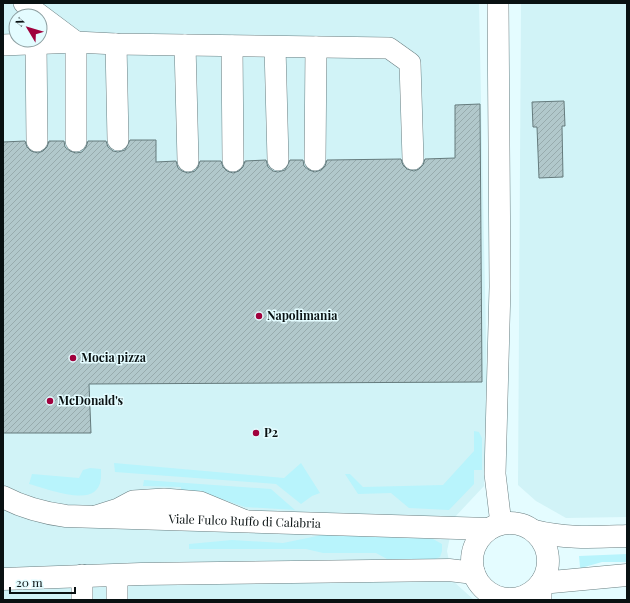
<svg xmlns="http://www.w3.org/2000/svg" width="630" height="603" font-family="'Playfair Display',serif">
  <defs>
    <pattern id="building-hatch" width="6" height="6" patternUnits="userSpaceOnUse"><rect width="6" height="6" fill="#b1c8cb"/><path d="M-1 1l2-2M0 6l6-6M5 7l2-2" fill="none" stroke="#97abad"/></pattern>
  </defs>
  <rect width="100%" height="100%" fill="#e4fcff"/>
  <!-- built -->
  <g fill="#d1f3f7" fill-rule="evenodd">
    <path d="M3,3H479L487,385L484,486L454,518L447,551L453,581L474,600H3ZM16,16H40V40H16Z"/>
    <polygon points="521,3 627,3 627,517 566,518 536,501 518,485"/>
  </g>
  <!-- grass -->
  <g fill="#b8f4fc">
    <polygon points="474,431 479,432 482,438 482,470 474,470 474,484 449,510 409,508 391,493 358,494 345,474 350,474 363,487 443,485 474,451"/>
    <polygon points="114,463 284,478 301,463 320,493 312,496 301,504 276,484 115,472"/>
    <path d="M90,468L101,469C101,477 102,486 94,492C81,502 44,488 29,484L32,474L79,478L83,470Z"/>
    <polygon points="144,480 271,489 295,510 245,507 213,496 181,493 181,487 143,486"/>
    <polygon points="322,535 433,539 442,544 442,551 440,557 433,560 387,559 376,553 323,553 306,549 189,549 189,544 232,540 283,543"/>
    <polygon points="627,554 627,562 602,562 581,568 580,567 579,556"/>
  </g>
  <!-- building -->
  <g fill="url(#building-hatch)" stroke="#657b7d">
    <polygon points="564,101 565,126 562,126 563,177 539,178 537,127 533,127 532,102"/>
    <polygon points="480,104 482,382 89,384 91,433 3,433 3,142 25,141 27,147 31,151 38,153 43,151 47,147 49,141 64,141 65,147 70,151 76,153 82,152 86,147 88,141 106,141 108,147 113,151 118,152 125,150 130,140 156,140 156,162 176,161 178,168 182,171 188,173 195,171 198,167 200,161 221,161 223,167 227,171 233,173 239,171 243,167 245,161 266,160 268,167 273,171 278,172 285,170 290,160 303,160 304,166 309,170 315,172 321,170 325,166 327,160 401,159 403,165 407,169 414,171 419,169 423,165 425,159 455,158 455,105"/>
  </g>
  <g fill="none" stroke-linecap="round" stroke-linejoin="round">
    <defs>
      <g id="minor">
        <polyline points="24,3 76,42"/>
        <polyline points="498,3 500,287 495,474 501,524"/>
        <polyline points="76,42 76,141"/>
        <polyline points="36,44 37,141"/>
        <polyline points="116,44 118,140"/>
        <polyline points="3,45 76,42 116,44 389,48 410,63 413,159"/>
        <polyline points="185,45 188,161"/>
        <polyline points="232,46 233,161"/>
        <polyline points="275,47 278,160"/>
        <polyline points="315,160 316,47"/>
        <polyline points="96,516 118,509 133,501 164,499 200,502 246,521"/>
        <polyline points="82,575 82,600"/>
        <polyline points="117,575 117,600"/>
        <polyline points="500,598 501,600"/>
        <polyline points="541,600 541,583"/>
      </g>
      <g id="major">
        <path id="s1" d="M3,497C24,508 43,513 66,516L489,529"/>
        <circle cx="510" cy="561" r="38"/>
        <path d="M534,531C565,539 595,537 627,536"/>
        <polyline points="3,579 141,574 449,570 474,573"/>
        <polyline points="541,583 627,575"/>
      </g>
    </defs>
    <!-- minor casing -->
    <use href="#minor" stroke="#6a7f82" stroke-width="22"/>
    <!-- major casing -->
    <use href="#major" stroke="#6a7f82" stroke-width="23"/>
    <!-- minor -->
    <use href="#minor" stroke="#fff" stroke-width="21"/>
    <!-- major -->
    <use href="#major" stroke="#fff" stroke-width="22"/>
  </g>
  <!-- markers -->
  <g fill="#a0013d" stroke="#e4fcff" stroke-width="1.5">
    <circle cx="259" cy="316" r="4"/>
    <circle cx="73" cy="358" r="4"/>
    <circle cx="50" cy="401" r="4"/>
    <circle cx="256" cy="433" r="4"/>
  </g>
  <g text-anchor="middle" stroke-width="3" stroke-linejoin="round" paint-order="stroke">
    <!-- poi labels -->
    <g font-size="12" font-weight="bold" fill="#091112" stroke="#e4fcff" text-anchor="start">
      <text x="267" y="320">Napolimania</text>
      <text x="81" y="362">Mocia pizza</text>
      <text x="58" y="405">McDonald's</text>
      <text x="264" y="437">P2</text>
    </g>
    <!-- street labels -->
    <g font-size="12" fill="#091112" stroke="#e4fcff">
      <text dy="4" stroke="none"><textPath href="#s1" startOffset="245">Viale Fulco Ruffo di Calabria</textPath></text>
    </g>
  </g>
  <!-- border -->
  <rect width="630" height="603" fill="none" stroke="#091112" stroke-width="8"/>
  <!-- north arrow -->
  <g transform="translate(28 28) rotate(308)"><circle r="19" fill="#e4fcff" stroke="#8c9ea0"/>
  <path d="M0-3L7 15L0 10L-7 15Z" fill="#a0013d"/>
  <text y="-6" font-size="11" font-weight="bold" text-anchor="middle" fill="#091112">N</text>
  </g>
  <!-- scale -->
  <path d="M10 587v6h65v-6" fill="none" stroke="#091112" stroke-width="2"/>
  <text x="16" y="587" font-size="12" fill="#091112" stroke="#e4fcff" stroke-width="3" paint-order="stroke">20 m</text>
</svg>
